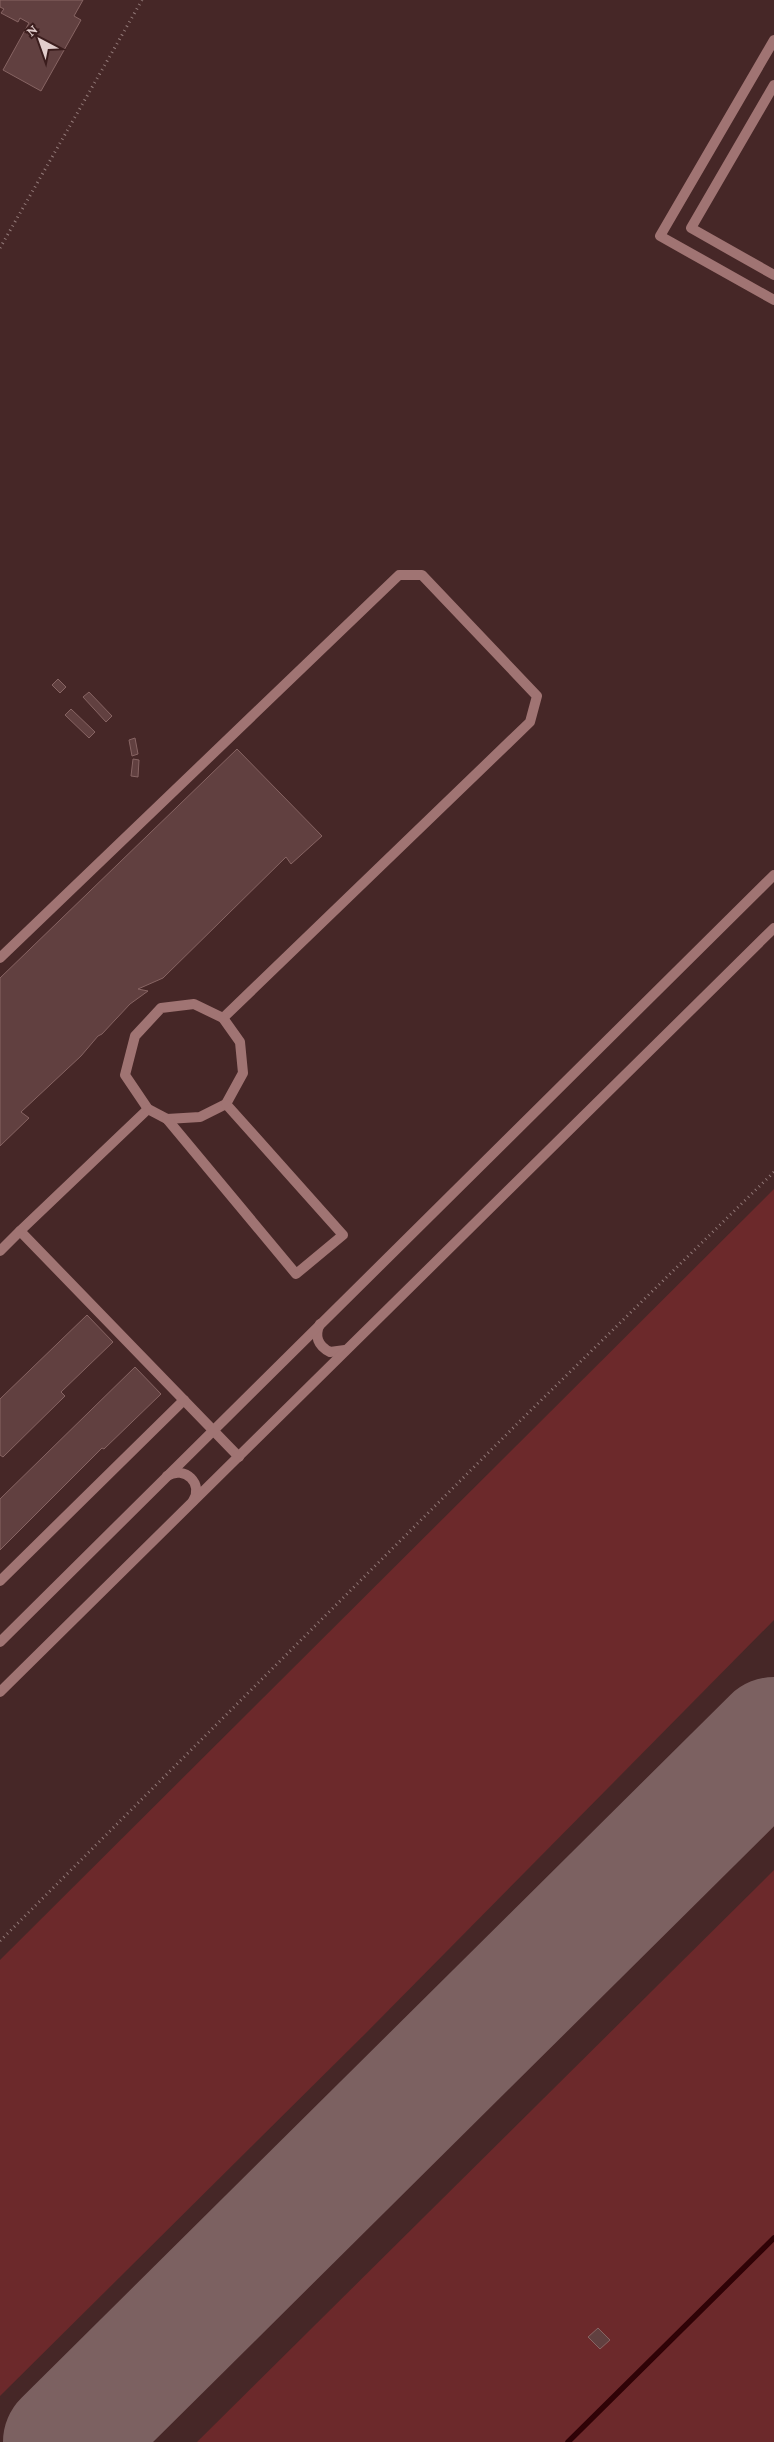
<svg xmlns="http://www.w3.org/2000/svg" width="774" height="2442" font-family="'Crimson Pro',serif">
  <rect width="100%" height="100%" fill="#462727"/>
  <!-- green -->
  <g fill="#6c292b">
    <polygon points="774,1189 774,1620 366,2033 0,2396 0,1960"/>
    <polygon points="774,1870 774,2442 197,2442"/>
  </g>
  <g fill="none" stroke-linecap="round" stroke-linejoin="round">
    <!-- stream -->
    <polyline stroke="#2f0206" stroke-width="5.5" points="568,2442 774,2238"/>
    <!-- runway -->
    <polyline stroke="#7c6161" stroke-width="124" points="65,2442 774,1739"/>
  </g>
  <!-- building -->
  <g fill="#614040" stroke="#876463">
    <polygon points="0,0 83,0 74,16 81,20 41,91 3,70 29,23 20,18 18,22 1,13 4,9 0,7"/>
    <polygon points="58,679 66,687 60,693 52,685"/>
    <polygon points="89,692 112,716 106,722 83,697"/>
    <polygon points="71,709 95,732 89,738 65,715"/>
    <polygon points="135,738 138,754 132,756 129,740"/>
    <polygon points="237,749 322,836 291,864 286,857 163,978 138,989 148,991 130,1004 102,1034 98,1036 81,1056 21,1112 29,1118 0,1146 0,978"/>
    <polygon points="133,759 139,760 138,777 131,776"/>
    <polygon points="87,1315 113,1342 61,1392 65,1396 3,1457 0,1455 0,1399"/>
    <polygon points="135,1367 161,1394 104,1449 102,1448 0,1550 0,1499"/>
    <polygon points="598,2328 610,2340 600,2349 588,2337"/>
  </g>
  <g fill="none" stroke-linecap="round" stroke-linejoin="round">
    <!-- path -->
    <g stroke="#937a79" stroke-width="3" stroke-dasharray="1 4" stroke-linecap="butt">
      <polyline points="0,248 142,0"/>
      <polyline points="0,1941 523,1418 774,1172"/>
    </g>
    <!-- lane -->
    <g stroke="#a07473" stroke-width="10">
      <polyline points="774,40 660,236 774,300"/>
      <polyline points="774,85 691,228 774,275"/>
      <polyline points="0,958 399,575 422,575 537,696 530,722 223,1018"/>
      <polygon points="194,1004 223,1018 240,1042 243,1073 226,1104 200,1117 167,1119 148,1109 125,1075 135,1036 161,1008"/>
      <polyline points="167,1119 296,1274 343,1235 226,1104"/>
      <polyline points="20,1231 148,1109"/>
      <polyline points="0,1581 184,1400"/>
    </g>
    <!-- street -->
    <g stroke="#a07473" stroke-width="10">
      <polyline points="0,1251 20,1231 239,1457"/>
      <path d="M320,1324C314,1336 318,1346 330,1352L345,1350"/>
      <path d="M167,1476C185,1465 204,1484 193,1501"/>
      <polyline points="0,1642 774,875"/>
      <polyline points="0,1692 774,928"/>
    </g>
  </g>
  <!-- north arrow -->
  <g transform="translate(40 40) rotate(319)" stroke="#3b1d1d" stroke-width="4" paint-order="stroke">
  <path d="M0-4L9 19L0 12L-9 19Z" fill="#e1cdcc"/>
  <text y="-8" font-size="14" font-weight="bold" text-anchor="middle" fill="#e1cdcc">N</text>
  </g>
</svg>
